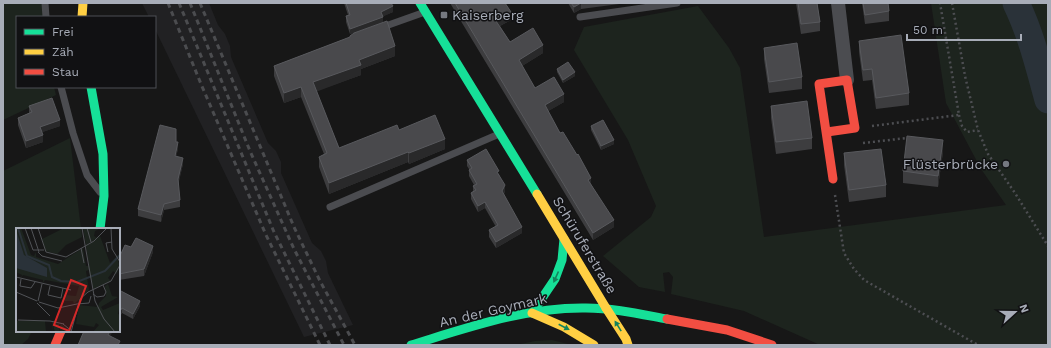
<svg xmlns="http://www.w3.org/2000/svg" width="1051" height="348" font-family="'Work Sans',sans-serif">
  <rect width="100%" height="100%" fill="#171717"/>
  <!-- built -->
  <polygon fill="#212123" points="142,3 209,3 218,25 225,34 230,46 231,57 268,143 276,151 281,162 281,173 312,243 321,251 326,261 328,273 353,325 304,337 155,29 155,17 149,17"/>
  <!-- green -->
  <g fill="#1d241e">
    <polygon points="3,3 42,3 43,17 17,17 17,87 54,87 56,95 3,120"/>
    <polygon points="931,3 1048,3 1048,345 820,345 744,311 671,294 673,277 669,272 663,273 665,292 639,287 603,256 651,217 656,206 628,140 574,50 584,27 698,6 729,48 740,68 764,237 1006,205 981,169 946,103"/>
    <polygon points="70,138 81,229 17,229 17,331 32,331 28,339 21,345 3,345 3,171"/>
    <polygon points="552,340 572,345 516,345 535,341"/>
  </g>
  <g fill="none" stroke-linecap="round" stroke-linejoin="round">
    <!-- river -->
    <path stroke="#2a3239" stroke-width="27" d="M1016,3C1031,34 1039,67 1048,100"/>
    <!-- path -->
    <g stroke="#4d4e52" stroke-width="2.5" stroke-dasharray="2 3" stroke-linecap="butt">
      <polyline points="952,3 965,76 978,130 988,154 1015,193 1048,246"/>
      <polyline points="959,115 962,126 967,132 978,130"/>
      <polyline points="872,126 959,115 940,3"/>
      <polyline points="863,143 907,138"/>
      <polyline points="835,195 844,253 854,269 864,280 978,345"/>
    </g>
    <!-- lane -->
    <g stroke="#4b4c50" stroke-width="7">
      <polyline points="45,3 46,17"/>
      <polyline points="580,17 677,3"/>
      <polyline points="380,28 425,12"/>
      <polyline points="61,87 73,133 87,175 100,192"/>
      <polyline points="330,207 499,134"/>
    </g>
    <!-- street -->
    <polyline stroke="#4b4c50" stroke-width="14" points="838,3 847,80"/>
    <!-- fast -->
    <g stroke="#16e098" stroke-width="9">
      <polyline points="420,3 537,194"/>
      <polyline points="91,87 103,154 104,196 100,229"/>
      <polyline points="532,313 555,279 562,260 564,239"/>
      <path d="M411,345C467,328 526,307 586,308C614,308 640,314 667,319"/>
    </g>
    <!-- slow -->
    <g stroke="#ffcf43" stroke-width="9">
      <polyline points="82,17 83,3"/>
      <polyline points="537,194 606,308"/>
      <polyline points="606,308 626,339 628,345"/>
      <polyline points="532,313 564,327 594,345"/>
    </g>
    <!-- jam -->
    <g stroke="#f24e42" stroke-width="9">
      <polyline points="827,132 855,128 847,80 819,84 833,179"/>
      <polyline points="667,319 727,330 772,345"/>
      <polyline points="55,345 61,331"/>
    </g>
    <!-- rail -->
    <g stroke="#4b4c4f" stroke-width="3" stroke-dasharray="5 4" stroke-linecap="butt">
      <polyline points="168,3 201,84 266,235 320,345"/>
      <polyline points="179,3 274,232 330,345"/>
      <polyline points="190,3 250,151 294,249 344,345"/>
      <polyline points="200,3 294,227 320,281 355,345"/>
    </g>
  </g>
  <!-- wall -->
  <g fill="#3d3d3f">
    <polygon points="344,3 391,3 393,12 383,16 383,22 350,34 346,22 346,16 348,15"/>
    <polygon points="450,3 505,3 511,20 500,26 510,42 543,53 522,66 535,88 564,102 548,111 560,133 591,184 614,227 593,240"/>
    <polygon points="568,3 627,3 581,9 574,13"/>
    <polygon points="796,3 817,3 820,22 820,31 801,34"/>
    <polygon points="862,3 888,3 889,11 889,21 865,24"/>
    <polygon points="350,36 395,56 361,69 361,75 316,91 339,148 399,130 445,149 409,164 408,162 329,194 319,167 319,157 324,154 301,97 284,103 274,76 274,66 350,37"/>
    <polygon points="859,41 909,93 909,105 876,109 872,80 863,81 859,52"/>
    <polygon points="764,48 802,77 802,89 769,93 764,59"/>
    <polygon points="557,69 575,76 563,83 557,72"/>
    <polygon points="29,106 60,126 42,132 43,142 26,148 18,125 18,118 29,113"/>
    <polygon points="771,106 812,138 812,149 776,154 771,118"/>
    <polygon points="591,126 614,144 601,150 591,130"/>
    <polygon points="176,142 178,149 176,156 183,164 178,184 180,200 180,207 164,210 161,222 138,216 138,209"/>
    <polygon points="943,152 938,187 903,183 903,171"/>
    <polygon points="844,153 886,185 886,197 849,202 844,165"/>
    <polygon points="467,160 499,174 505,191 504,194 522,233 496,248 489,237 489,230 496,227 485,208 478,212 471,199 471,193 473,191 473,186 474,185 469,176 469,169 467,166"/>
    <polygon points="131,247 153,252 144,276 119,280 119,258"/>
    <polygon points="119,290 140,306 133,319 122,313 119,318"/>
  </g>
  <!-- shaded-wall -->
  <g fill="#29292a">
    <polygon points="581,3 581,9 574,13 574,7"/>
    <polygon points="393,6 393,12 382,17 383,17 383,22 350,34 350,29 381,12"/>
    <polygon points="511,12 511,20 496,28 496,21"/>
    <polygon points="543,45 543,53 519,68 519,60"/>
    <polygon points="395,46 395,56 361,69 361,75 313,93 313,82 359,60"/>
    <polygon points="575,72 575,76 563,83 563,80"/>
    <polygon points="301,87 301,97 284,103 284,93"/>
    <polygon points="564,94 564,102 545,113 545,105"/>
    <polygon points="60,120 60,126 40,133 40,127"/>
    <polygon points="43,135 43,142 26,148 26,141"/>
    <polygon points="445,139 445,149 409,164 409,153"/>
    <polygon points="614,140 614,144 601,150 601,146"/>
    <polygon points="943,140 943,152 938,187 938,176"/>
    <polygon points="178,142 178,149 175,162 175,156"/>
    <polygon points="408,152 408,162 329,194 329,183"/>
    <polygon points="183,158 183,164 178,186 178,179"/>
    <polygon points="591,178 591,185 588,180"/>
    <polygon points="505,185 505,191 502,197 502,191"/>
    <polygon points="485,202 485,208 478,212 478,206"/>
    <polygon points="164,204 164,210 161,222 161,215"/>
    <polygon points="614,220 614,227 593,240 593,233"/>
    <polygon points="522,227 522,233 496,248 496,242"/>
    <polygon points="153,246 153,252 144,276 144,269"/>
    <polygon points="140,301 140,306 133,319 133,314"/>
    <polygon points="122,308 122,313 119,318 119,313"/>
    <polygon points="110,331 113,331 108,340 108,335"/>
  </g>
  <!-- building -->
  <g fill="#49494c" stroke="#58595d">
    <polygon points="346,3 391,3 393,6 381,12 383,17 350,29 346,16 350,15"/>
    <polygon points="455,3 505,3 511,12 496,21 510,42 533,28 543,45 519,60 535,88 554,77 564,94 545,105 560,133 563,132 577,155 578,154 591,178 588,180 614,220 593,233"/>
    <polygon points="571,3 583,3 581,3 574,7"/>
    <polygon points="798,3 817,3 820,22 801,24"/>
    <polygon points="863,3 888,3 889,11 865,15"/>
    <polygon points="387,21 395,46 359,60 361,65 313,82 339,148 397,125 399,130 435,115 445,139 409,153 408,152 329,183 319,157 327,153 301,87 284,93 274,66 350,37 350,36 354,33"/>
    <polygon points="901,35 909,93 876,98 872,69 863,70 859,41"/>
    <polygon points="797,43 802,77 769,82 764,48"/>
    <polygon points="568,62 575,72 563,80 557,69"/>
    <polygon points="52,98 60,120 40,127 43,135 26,141 18,118 32,112 29,106"/>
    <polygon points="807,101 812,138 776,142 771,106"/>
    <polygon points="603,120 614,140 601,146 591,126"/>
    <polygon points="160,125 176,129 176,142 178,142 175,156 183,158 178,179 180,200 164,204 161,215 138,209"/>
    <polygon points="907,136 943,140 938,176 903,171"/>
    <polygon points="486,149 499,171 497,172 505,185 502,191 522,227 496,242 489,230 498,225 485,202 478,206 471,193 476,190 473,186 477,184 469,170 472,168 467,160"/>
    <polygon points="881,149 886,185 849,190 844,153"/>
    <polygon points="136,238 153,246 144,269 119,274 119,258 125,245 131,247"/>
    <polygon points="119,290 140,301 133,314 122,308 119,313"/>
    <polygon points="84,331 110,331 108,335 120,341 118,345 78,345"/>
  </g>
  <!-- one-way arrows -->
  <defs><path id="oneway-solid" d="M-6-.8H1V-3.2L6.5 0L1 3.2V.8H-6Z"/></defs>
  <g fill="#14835c">
    <use href="#oneway-solid" transform="translate(556 277) rotate(114)"/>
    <use href="#oneway-solid" transform="translate(618 326) rotate(-122)"/>
    <use href="#oneway-solid" transform="translate(564 327) rotate(27)"/>
  </g>
  <!-- markers -->
  <g fill="#757880" stroke="#111113" stroke-width="1.5">
    <rect x="440" y="11" width="8" height="8" rx="2"/>
    <circle cx="1006" cy="164" r="4"/>
  </g>
  <g text-anchor="middle" stroke-width="3" stroke-linejoin="round" paint-order="stroke">
    <!-- poi labels -->
    <g font-size="14" fill="#a8adb8" stroke="#111113" text-anchor="start">
      <text x="452" y="20">Kaiserberg</text>
      <text x="998" y="169" text-anchor="end">Flüsterbrücke</text>
    </g>
    <!-- street labels -->
    <g font-size="14" fill="#a8adb8" stroke="#111113">
      <text transform="translate(585 245) rotate(59)" y="5">Schüruferstraße</text>
      <text transform="translate(493 310) rotate(-13)" y="5">An der Goymark</text>
    </g>
  </g>
  <!-- overview -->
  <g transform="translate(16 228)">
    <rect width="104" height="104" fill="#171717"/>
    <path d="M0,0H5L15,27L18,28L20,24V29L42,36L67,20L70,38H73L70,18L84,8L94,35L104,25L101,29L103,36L101,46L97,43L92,50L95,53L77,61L73,42L70,43L73,62L58,76L57,73H49V67L60,68L63,58L29,52L27,55V52L7,47L5,50L6,47L0,44ZM48,0H65L66,9L50,17L41,26L30,23L26,11ZM67,0L83,1L79,3L78,8L81,10L70,17ZM92,56L96,68L102,69L85,79L87,82L104,75L102,86L104,87V104H77L83,97L80,95L78,99L60,96L63,77L82,79L83,75L90,68L89,58ZM0,93H29L30,104H0ZM36,94L43,96V104L45,96L53,103L39,104L37,97V104Z" fill="#1d241e"/>
    <path d="M0,2L8,27L31,40V49L0,40Z" fill="#2a3239"/>
    <path fill="none" stroke="#2a3239" stroke-width="2" d="M2,0L11,28L33,37L36,49L45,53L61,54L89,43L104,27"/>
    <path fill="none" stroke="#515357" stroke-width="1" d="M9,0L17,22H28M15,0L23,24M22,0L30,24L50,29L78,13L91,0M66,0L79,73L88,91L99,104M71,0L75,14M95,0L96,21L104,34M65,20L68,35M22,24L26,28L46,33M92,24L90,15L96,14M0,49L55,62M5,51L4,58L15,60L19,54M34,58L32,67L45,70L47,60M0,64L21,73M77,66L81,69L88,68L90,64L87,57M22,73L26,56M23,74L42,80L61,76M21,75L34,88M61,76L73,75L75,68M2,92L34,93L48,96M47,96L57,104M55,104L64,71L72,64L95,53L104,37"/>
    <path fill="#d62828" fill-opacity="0.15" stroke="#d62828" stroke-width="2" d="M55,52L70,58L53,103L38,97Z"/>
    <rect width="104" height="104" fill="none" stroke="#a8adb8" stroke-width="2"/>
  </g>
  <!-- border -->
  <rect width="1051" height="348" fill="none" stroke="#a8adb8" stroke-width="8"/>
  <!-- legend -->
  <rect x="16" y="16" width="140" height="72" fill="#111113" stroke="#4d4f55"/>
  <rect x="24" y="29" width="20" height="6" fill="#16e098" stroke="#4d4f55"/>
  <text x="52" y="36" font-size="12" fill="#a8adb8">Frei</text>
  <rect x="24" y="49" width="20" height="6" fill="#ffcf43" stroke="#4d4f55"/>
  <text x="52" y="56" font-size="12" fill="#a8adb8">Zäh</text>
  <rect x="24" y="69" width="20" height="6" fill="#f24e42" stroke="#4d4f55"/>
  <text x="52" y="76" font-size="12" fill="#a8adb8">Stau</text>
  <!-- north arrow -->
  <g transform="translate(1015 312) rotate(69)" stroke="#111113" stroke-width="3" paint-order="stroke">
  <path d="M0-3L7 15L0 10L-7 15Z" fill="#a8adb8"/>
  <text y="-6" font-size="11" font-weight="bold" text-anchor="middle" fill="#a8adb8">N</text>
  </g>
  <!-- scale -->
  <path d="M907 34v6h114v-6" fill="none" stroke="#a8adb8" stroke-width="2"/>
  <text x="913" y="34" font-size="12" fill="#a8adb8" stroke="#111113" stroke-width="3" paint-order="stroke">50 m</text>
</svg>
